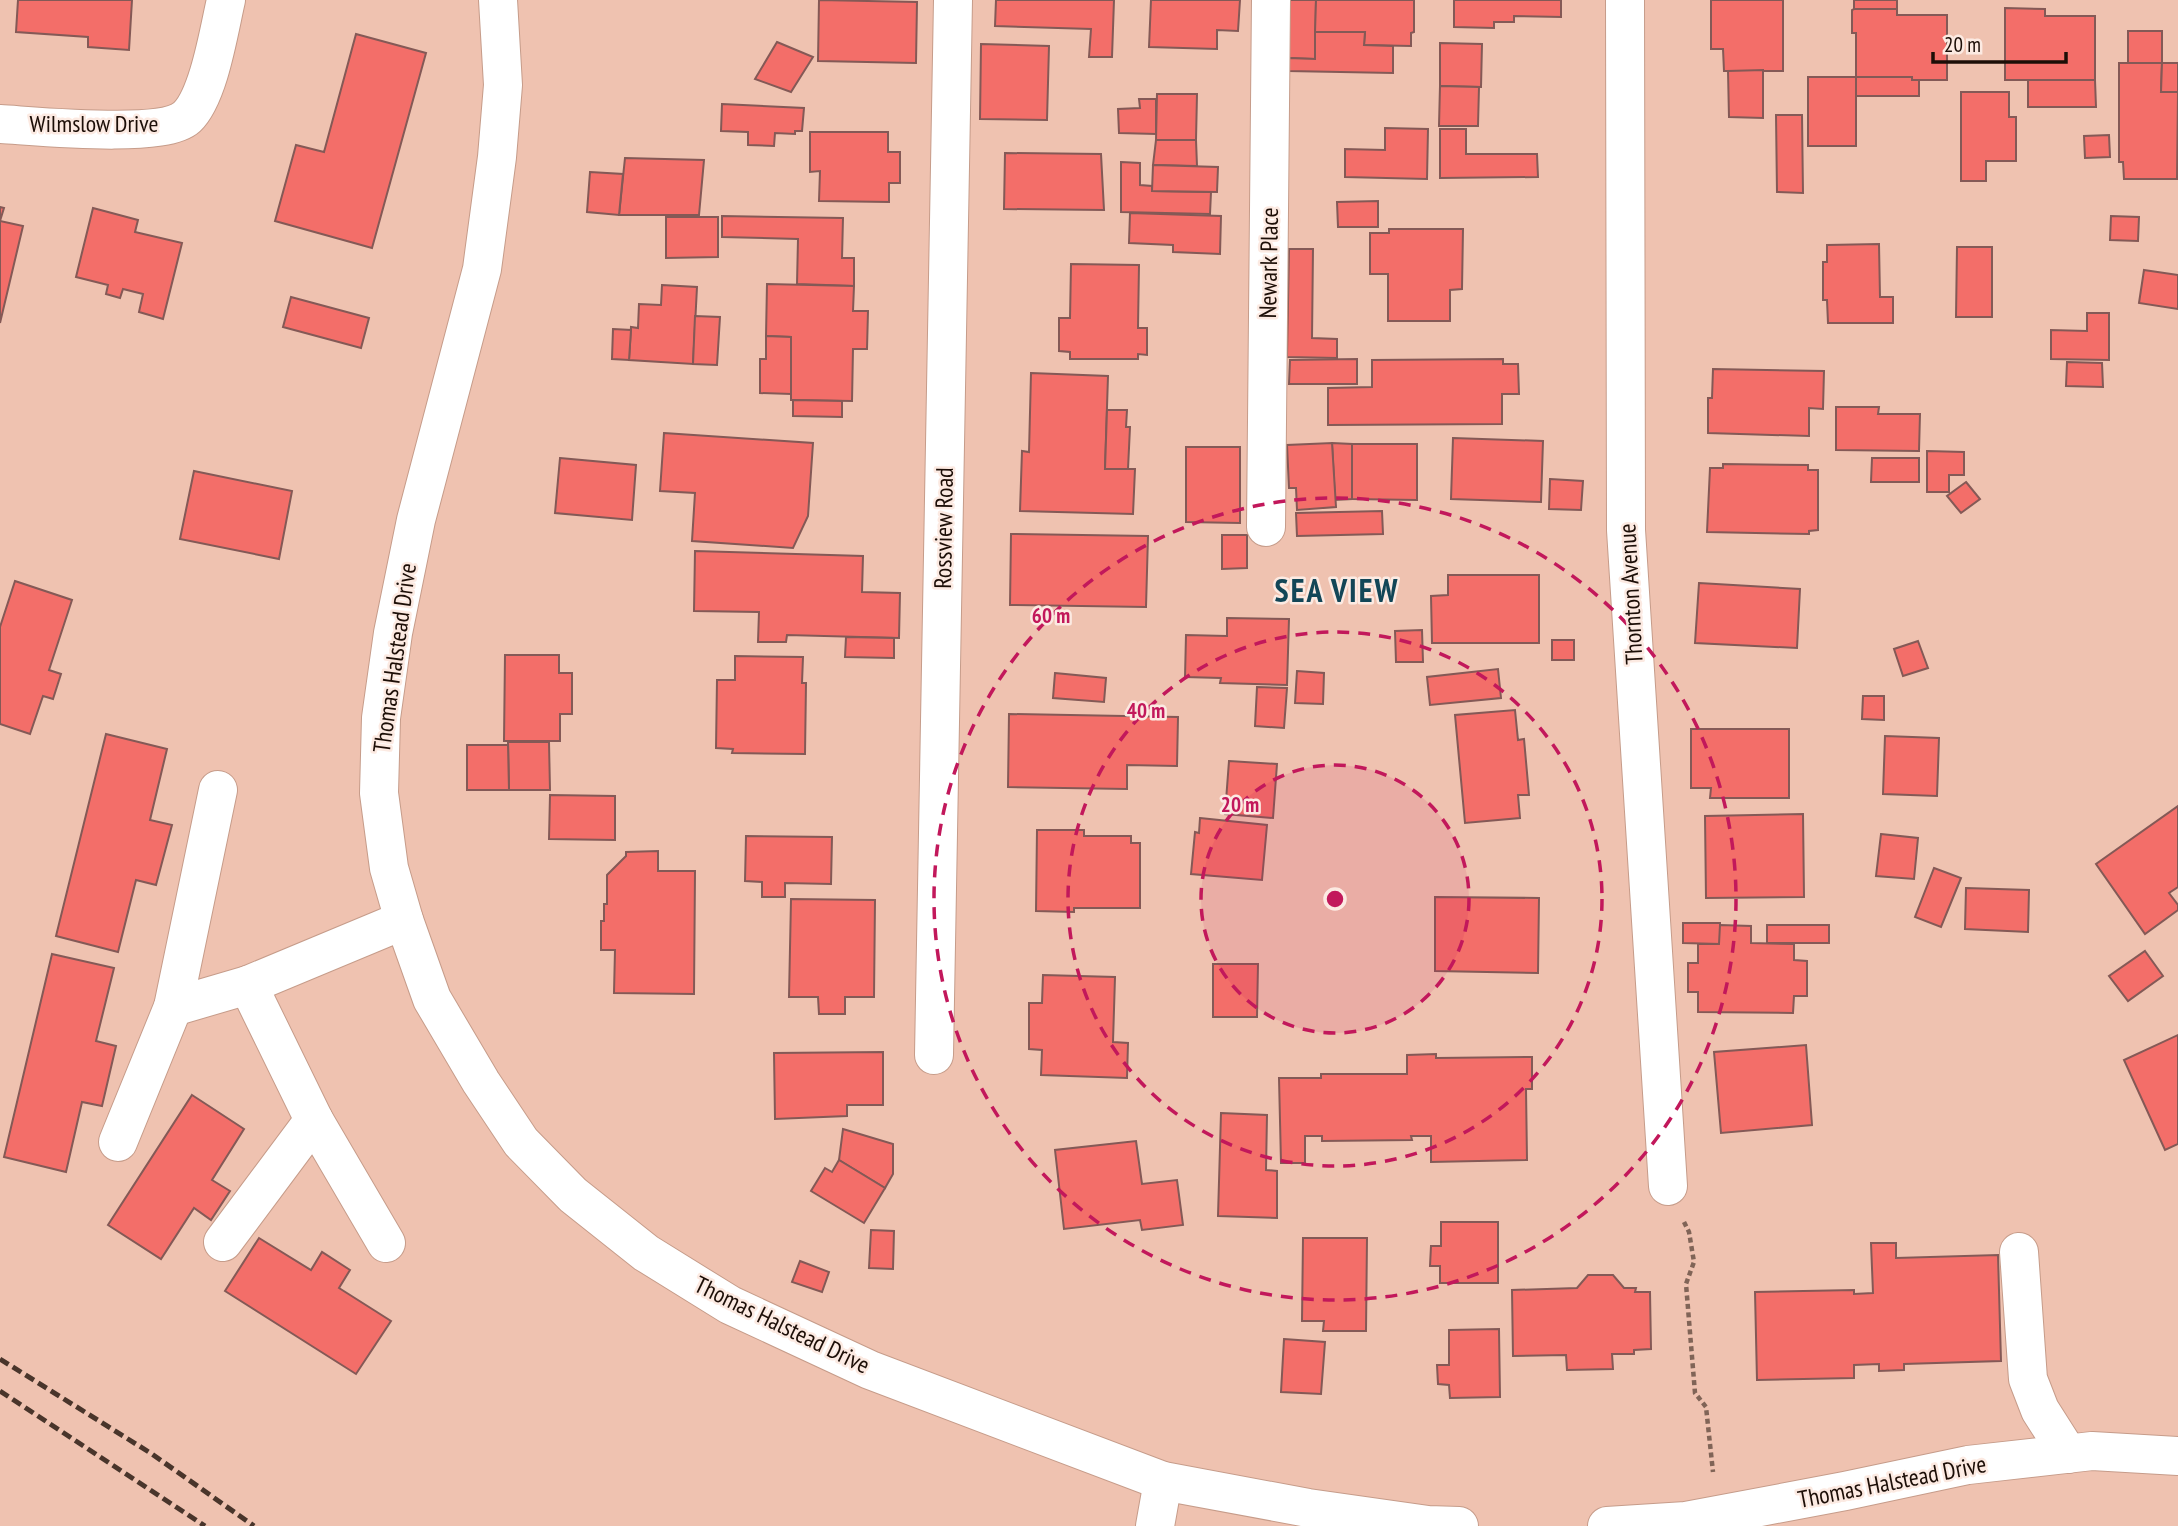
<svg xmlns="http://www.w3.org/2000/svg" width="2178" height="1526" font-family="'PT Sans Narrow',sans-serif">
  <rect width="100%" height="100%" fill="#efc2b0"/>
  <!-- building -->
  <g fill="#f36e69" stroke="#845956" stroke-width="2">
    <polygon points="18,0 132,0 129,50 88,47 88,37 16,32"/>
    <polygon points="819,0 917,2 916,63 818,61"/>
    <polygon points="996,0 1114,0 1112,57 1089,57 1091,29 995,26"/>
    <polygon points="1151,0 1240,0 1238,31 1217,30 1217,49 1149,47"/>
    <polygon points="1289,0 1316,0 1315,59 1288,58"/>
    <polygon points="1316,0 1414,0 1414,32 1411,33 1411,46 1364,45 1365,32 1315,32"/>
    <polygon points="1454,0 1561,0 1561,17 1514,16 1514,22 1494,22 1494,28 1454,27"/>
    <polygon points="1711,0 1783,0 1783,71 1724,71 1723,49 1711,49"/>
    <rect x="1854" y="0" width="43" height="9"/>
    <polygon points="2005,8 2045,9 2045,16 2095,16 2095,80 2005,80"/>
    <polygon points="1854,9 1897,9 1897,15 1947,15 1947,80 1912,80 1912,77 1856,77 1856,33 1852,33 1852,10"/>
    <rect x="2128" y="31" width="34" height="32"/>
    <polygon points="1315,32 1365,32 1364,45 1393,46 1393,73 1288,71 1288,58 1315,59"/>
    <polygon points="356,34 426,53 372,248 275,221 296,145 324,152"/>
    <polygon points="777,42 813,57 791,92 755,79"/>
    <polygon points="1440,43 1482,44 1481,87 1440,86"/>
    <polygon points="981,44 1049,46 1047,120 980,119"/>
    <polygon points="2119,63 2162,63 2161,92 2178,92 2177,179 2124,179 2123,162 2119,162"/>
    <polygon points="2162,63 2178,63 2178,92 2161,92"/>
    <polygon points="1763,70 1763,118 1729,117 1728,71"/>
    <rect x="1808" y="77" width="48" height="69"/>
    <polygon points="1856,77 1912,77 1912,80 1919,80 1919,96 1856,96"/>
    <polygon points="2028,80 2095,80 2096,107 2028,107"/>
    <polygon points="1440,86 1479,87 1478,126 1439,126"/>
    <polygon points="1961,92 2009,92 2009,117 2016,117 2016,161 1986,161 1986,181 1961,181"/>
    <polygon points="1157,94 1197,94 1196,140 1156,140"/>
    <polygon points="1139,99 1156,99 1156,134 1119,133 1118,109 1140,108"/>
    <polygon points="722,104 804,108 802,131 795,131 795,134 775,133 774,146 748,145 748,132 721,131"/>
    <polygon points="1776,115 1802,115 1803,193 1777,192"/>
    <polygon points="1385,128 1428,129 1427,179 1345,177 1345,149 1385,150"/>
    <polygon points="1440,129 1466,129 1466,154 1537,154 1538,177 1440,178"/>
    <polygon points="810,132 888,132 888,152 900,152 900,183 889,183 889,202 819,201 820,171 810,172"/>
    <polygon points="2109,135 2110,157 2085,158 2084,136"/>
    <polygon points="1156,140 1196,140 1197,166 1153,165"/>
    <polygon points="1005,153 1101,154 1104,210 1004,209"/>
    <polygon points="625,158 704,160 699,215 619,215"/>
    <polygon points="1121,162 1140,163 1140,185 1152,186 1152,191 1211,192 1210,214 1121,212"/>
    <polygon points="1153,165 1218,167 1217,192 1152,191"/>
    <polygon points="590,172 623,174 619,215 587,212"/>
    <polygon points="1378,201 1378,227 1338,227 1337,202"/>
    <polygon points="0,207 4,208 0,221 23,226 0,323"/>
    <polygon points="93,208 138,220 135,232 182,243 163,319 139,312 143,294 123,289 120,298 106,294 108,285 76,277"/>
    <polygon points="1130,213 1221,216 1220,254 1173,252 1173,245 1129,243"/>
    <polygon points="722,216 843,218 842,258 854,258 854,286 797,284 798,239 722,237"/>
    <polygon points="2111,216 2139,217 2138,241 2110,240"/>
    <polygon points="666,217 718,217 718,257 666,258"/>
    <polygon points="1389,229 1463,229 1462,289 1450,290 1450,321 1388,321 1388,274 1370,274 1370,233 1389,233"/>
    <polygon points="1879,244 1880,297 1893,297 1893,323 1828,323 1827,300 1823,300 1823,262 1827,262 1827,245"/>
    <polygon points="1957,247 1992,247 1992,317 1956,317"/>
    <polygon points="1289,249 1313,249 1312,338 1337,339 1337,358 1287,357"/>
    <polygon points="1071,264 1139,265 1138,328 1147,328 1147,355 1138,354 1138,359 1070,359 1070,352 1059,351 1059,318 1070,318"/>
    <polygon points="2144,270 2178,275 2178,309 2139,303"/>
    <polygon points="767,284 854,286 853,311 868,311 867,349 853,349 852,401 791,400 791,337 766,336"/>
    <polygon points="662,285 697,287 693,364 629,360 631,327 638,328 639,304 661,305"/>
    <polygon points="291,297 369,318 361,348 283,327"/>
    <polygon points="2087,313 2109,313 2109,360 2051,359 2051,330 2087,331"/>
    <polygon points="695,316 720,317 717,365 693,364"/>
    <polygon points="613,329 631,330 629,360 612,359"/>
    <polygon points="766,336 791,337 791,394 760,393 760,359 766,359"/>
    <polygon points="1357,359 1357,384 1289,384 1290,360"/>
    <polygon points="1503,359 1503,364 1518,364 1519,394 1502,394 1502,424 1328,425 1328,388 1372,387 1372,360"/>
    <polygon points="2067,362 2102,363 2103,387 2066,386"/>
    <polygon points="1713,369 1824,371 1823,409 1809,408 1809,436 1708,433 1708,398 1712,398"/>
    <polygon points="1031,373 1108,376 1105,469 1135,469 1133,514 1020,511 1022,451 1029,452"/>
    <polygon points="793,400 842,401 842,417 793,416"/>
    <polygon points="1836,407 1879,407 1878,414 1920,414 1919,451 1836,450"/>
    <polygon points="1107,410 1127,410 1126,427 1130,427 1128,469 1105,469"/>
    <polygon points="664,433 813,443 808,516 793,548 692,541 695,493 660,491"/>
    <polygon points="1453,438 1543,441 1541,502 1451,499"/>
    <polygon points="1332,443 1352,444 1352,499 1335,500"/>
    <polygon points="1332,443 1336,507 1297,510 1296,488 1289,488 1287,445"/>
    <polygon points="1352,444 1417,444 1417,500 1352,499"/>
    <polygon points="1186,447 1240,447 1240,523 1186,522"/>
    <polygon points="1927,451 1964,452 1964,475 1949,475 1949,492 1927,492"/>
    <polygon points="560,458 636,465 632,520 555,513"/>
    <polygon points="1872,458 1919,458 1919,482 1871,482"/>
    <polygon points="1723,464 1808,465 1808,470 1818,470 1818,530 1809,531 1809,534 1707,532 1710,468 1723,468"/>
    <polygon points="194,471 292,491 279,559 180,539"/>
    <polygon points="1550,479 1583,481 1581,510 1549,509"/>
    <polygon points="1966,482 1980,499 1961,513 1947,496"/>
    <polygon points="1382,511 1383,534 1297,536 1296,513"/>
    <polygon points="1011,534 1148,536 1146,607 1010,605"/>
    <polygon points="1222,535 1247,535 1247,568 1222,569"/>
    <polygon points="695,551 863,556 862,592 900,593 899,638 787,635 786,642 758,642 759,612 694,611"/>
    <polygon points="1448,575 1539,575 1539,643 1432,643 1431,596 1448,595"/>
    <polygon points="15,581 72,600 49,670 61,674 53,699 43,696 30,734 0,724 0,627"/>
    <polygon points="1699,583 1800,589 1797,648 1695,643"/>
    <polygon points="1227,618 1289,619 1287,685 1220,683 1221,678 1185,677 1186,635 1227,636"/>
    <polygon points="1422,630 1423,662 1396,662 1395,631"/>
    <polygon points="846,637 894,638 894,658 845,657"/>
    <rect x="1552" y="640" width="22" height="20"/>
    <polygon points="1918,641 1928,668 1903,676 1894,649"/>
    <polygon points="505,655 559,655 559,673 572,673 572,714 560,714 560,741 504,741"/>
    <polygon points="735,656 803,657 802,683 806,683 805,754 732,753 733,749 716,748 717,680 735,680"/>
    <polygon points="1498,669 1501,698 1430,705 1427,677"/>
    <polygon points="1297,671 1324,673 1323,704 1295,703"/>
    <polygon points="1055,673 1106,678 1104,702 1053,698"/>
    <polygon points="1257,687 1287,688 1284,728 1255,726"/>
    <polygon points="1863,696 1884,696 1884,720 1862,719"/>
    <polygon points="1515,710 1518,740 1524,739 1529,795 1518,795 1520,818 1465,823 1455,715"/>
    <polygon points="1009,714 1178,717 1177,766 1127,765 1127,789 1008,787"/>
    <polygon points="1691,729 1789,729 1789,798 1710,798 1711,788 1691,788"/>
    <polygon points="106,734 167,749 150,820 172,825 156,885 136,880 118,952 56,936"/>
    <polygon points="1885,736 1939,738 1937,796 1883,794"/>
    <polygon points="508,742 549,742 550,790 509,790"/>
    <polygon points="467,745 508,745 509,790 467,790"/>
    <polygon points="1229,761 1277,764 1273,818 1225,814"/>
    <polygon points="550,795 615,796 615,840 549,839"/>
    <polygon points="2178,806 2178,887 2169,893 2178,905 2178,910 2145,934 2096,864"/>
    <polygon points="1803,814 1804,897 1706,898 1705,816"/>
    <polygon points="1200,818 1267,825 1262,880 1191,874 1195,832 1199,833"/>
    <polygon points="1037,830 1084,830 1084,836 1131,836 1131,843 1140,843 1140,908 1074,908 1074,912 1036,911"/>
    <polygon points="1881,834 1918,838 1914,879 1876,876"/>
    <polygon points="746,836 832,837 831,884 785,883 785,897 762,897 762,882 745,881"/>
    <polygon points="658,851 658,871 695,871 694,994 614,993 615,950 601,950 601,921 604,921 604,904 607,904 607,875 626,856 626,852"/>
    <polygon points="1934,868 1961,878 1941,927 1915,917"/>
    <polygon points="1966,888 2029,890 2028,932 1965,929"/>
    <polygon points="1435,897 1539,898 1538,973 1435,971"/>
    <polygon points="791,899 875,900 874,997 845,997 845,1014 819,1014 818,997 789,997"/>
    <polygon points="1683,923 1720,923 1720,944 1683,943"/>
    <polygon points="1720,925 1751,926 1751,943 1794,944 1794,960 1807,961 1807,996 1794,996 1793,1013 1698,1012 1698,992 1688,992 1688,963 1698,963 1698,944 1719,944"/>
    <rect x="1767" y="925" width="62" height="18"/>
    <polygon points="2145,951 2163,976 2128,1001 2109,976"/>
    <polygon points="52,954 114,968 96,1041 116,1046 102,1106 82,1102 66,1172 4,1157"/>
    <polygon points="1213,964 1258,964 1257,1017 1213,1017"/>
    <polygon points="1043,975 1115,977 1113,1042 1128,1043 1127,1078 1041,1075 1042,1050 1029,1049 1029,1003 1042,1003"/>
    <polygon points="2178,1035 2178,1144 2165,1150 2124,1060"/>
    <polygon points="1806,1045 1812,1125 1721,1133 1714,1052"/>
    <polygon points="883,1052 883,1105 847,1105 847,1116 775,1119 774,1053"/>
    <polygon points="1436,1054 1436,1058 1532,1057 1532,1089 1526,1089 1527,1160 1431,1162 1431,1136 1411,1136 1412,1140 1322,1141 1322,1136 1305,1136 1305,1163 1281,1163 1279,1078 1321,1078 1321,1074 1407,1074 1407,1055"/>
    <polygon points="192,1095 244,1129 212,1180 230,1191 211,1220 194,1208 161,1259 108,1225"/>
    <polygon points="1221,1113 1267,1115 1266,1170 1277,1171 1277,1218 1218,1216"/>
    <polygon points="843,1129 893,1144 893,1174 885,1188 839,1160"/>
    <polygon points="1136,1141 1142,1184 1177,1180 1183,1225 1142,1230 1140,1220 1064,1229 1055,1150"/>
    <polygon points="839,1160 885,1188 864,1223 811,1191 825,1168 832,1172"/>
    <polygon points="1441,1222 1498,1222 1498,1283 1440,1283 1440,1266 1430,1266 1431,1246 1441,1246"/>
    <polygon points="871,1230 894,1231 893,1269 869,1268"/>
    <polygon points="259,1238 311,1270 322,1252 350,1270 339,1288 391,1321 356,1374 225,1291"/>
    <polygon points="1303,1238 1367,1238 1366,1331 1323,1331 1324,1321 1302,1321"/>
    <polygon points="1871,1243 1896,1243 1896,1258 1998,1255 2001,1361 1904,1364 1904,1370 1879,1371 1879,1364 1854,1365 1854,1378 1757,1380 1755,1292 1854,1290 1854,1294 1873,1293"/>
    <polygon points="800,1261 829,1272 822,1292 792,1282"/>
    <polygon points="1588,1275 1613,1275 1624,1288 1636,1288 1635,1292 1650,1292 1651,1349 1634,1350 1634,1354 1612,1354 1613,1369 1567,1370 1566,1355 1513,1356 1512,1290 1577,1288"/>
    <polygon points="1499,1329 1500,1397 1450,1398 1449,1385 1438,1384 1437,1365 1449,1365 1449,1330"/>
    <polygon points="1284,1339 1325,1342 1321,1394 1281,1392"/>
  </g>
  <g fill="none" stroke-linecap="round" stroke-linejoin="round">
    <defs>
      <g id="minor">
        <polyline points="498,0 503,85 497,157 482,269 416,520 393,633 381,718 379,793 389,868 404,920 432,999 481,1082 521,1142 573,1195 646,1253 730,1305 870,1370 1163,1481 1308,1508 1428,1525 1459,1526"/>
        <polyline points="1625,0 1626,530 1668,1186"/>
        <path d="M0,124C36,126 163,139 187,117C209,96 219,30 226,0"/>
        <polyline points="1266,527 1271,0"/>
        <polyline points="218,790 173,1007 248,985 404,920"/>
        <polyline points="248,985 314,1120 386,1243"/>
        <polyline points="934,1055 953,0"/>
        <polyline points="118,1142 173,1007"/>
        <polyline points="223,1242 314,1120"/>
        <polyline points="2019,1252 2028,1379 2040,1410 2068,1454"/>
        <polyline points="1155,1526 1163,1481"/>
        <polyline points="1607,1526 1686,1521 1845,1491 1968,1465 2092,1451 2178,1456"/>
      </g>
    </defs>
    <!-- minor casing -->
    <use href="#minor" stroke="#c69c8a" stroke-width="40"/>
    <!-- path -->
    <polyline stroke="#806457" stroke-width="4.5" stroke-dasharray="5 3.5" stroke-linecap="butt" points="1684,1222 1689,1232 1694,1262 1686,1284 1695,1393 1706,1407 1713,1472"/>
    <!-- minor -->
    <use href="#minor" stroke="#fff" stroke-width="38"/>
    <!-- rail -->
    <g stroke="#49352b" stroke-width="5" stroke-dasharray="10 5" stroke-linecap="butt">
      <polyline points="0,1359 152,1454 254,1526"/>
      <polyline points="0,1391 205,1526"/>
    </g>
  </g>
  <!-- distance rings -->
  <circle cx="1335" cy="899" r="134" fill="#c2185b" fill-opacity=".12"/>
  <g fill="none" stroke="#c2185b" stroke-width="3.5" stroke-dasharray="12 9">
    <circle cx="1335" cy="899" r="134"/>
    <circle cx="1335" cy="899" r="267"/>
    <circle cx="1335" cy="899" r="401"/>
  </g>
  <g text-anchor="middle" stroke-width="5" stroke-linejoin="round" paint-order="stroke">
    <!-- street labels -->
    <g font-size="24" fill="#1c0e07" stroke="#fceae2">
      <text x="94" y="132">Wilmslow Drive</text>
      <text transform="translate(1269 263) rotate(-89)" y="8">Newark Place</text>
      <text transform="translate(944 528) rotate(-89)" y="8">Rossview Road</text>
      <text transform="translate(1631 594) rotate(-93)" y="8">Thornton Avenue</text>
      <text transform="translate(395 658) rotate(-82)" y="8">Thomas Halstead Drive</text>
      <text transform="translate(782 1325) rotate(26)" y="8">Thomas Halstead Drive</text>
      <text transform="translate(1892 1482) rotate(-11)" y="8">Thomas Halstead Drive</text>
    </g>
    <!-- district labels -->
    <g font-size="32" font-weight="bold" letter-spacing="2" fill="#124657" stroke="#fceae2">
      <text x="1337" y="602">SEA VIEW</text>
    </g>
  </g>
  <circle cx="1335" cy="899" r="10" fill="#c2185b" stroke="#fceae2" stroke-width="3.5"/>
  <g font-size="21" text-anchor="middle" font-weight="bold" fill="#c2185b" stroke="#fceae2" stroke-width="5" stroke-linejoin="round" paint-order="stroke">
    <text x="1051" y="623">60 m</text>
    <text x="1146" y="718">40 m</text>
    <text x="1240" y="812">20 m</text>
  </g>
  <!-- scale -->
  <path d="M1933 52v10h133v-10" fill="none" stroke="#1c0e07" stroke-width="3.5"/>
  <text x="1944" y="52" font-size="21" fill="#1c0e07" stroke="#fceae2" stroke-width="5" paint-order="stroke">20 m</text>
</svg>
